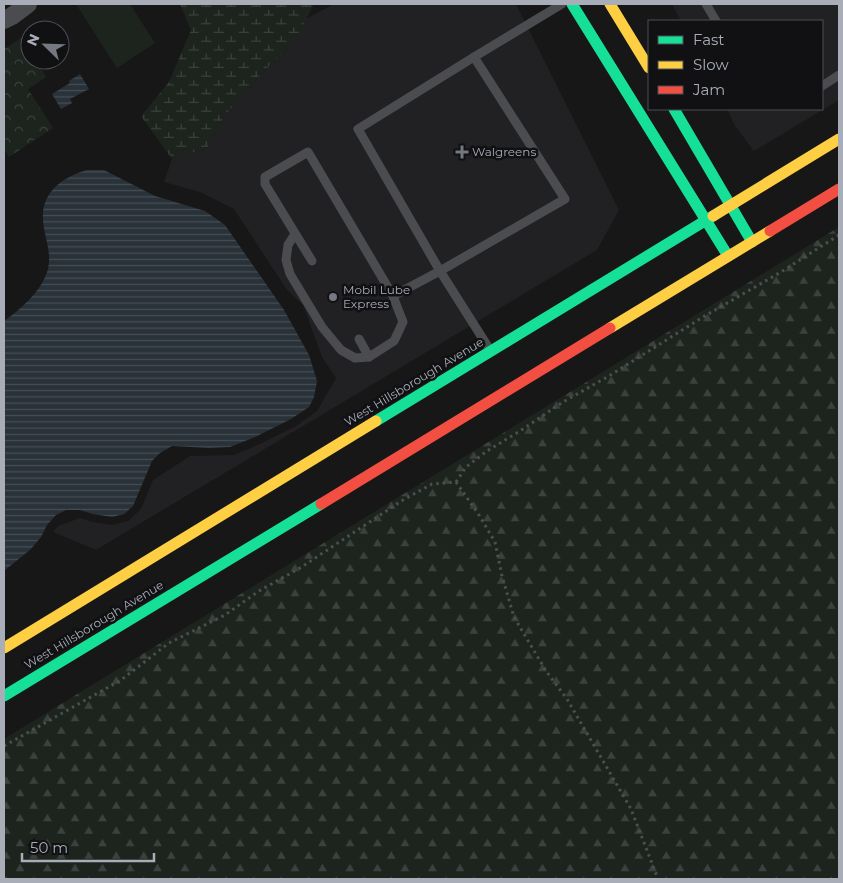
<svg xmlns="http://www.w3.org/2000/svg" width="843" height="883" font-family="Montserrat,sans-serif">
  <defs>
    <pattern id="forest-firs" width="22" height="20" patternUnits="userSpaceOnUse" patternTransform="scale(1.25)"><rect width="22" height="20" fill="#1d241e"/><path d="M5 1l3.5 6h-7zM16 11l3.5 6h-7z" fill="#3b413d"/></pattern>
    <pattern id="wetland-marsh" width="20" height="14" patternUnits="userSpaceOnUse" patternTransform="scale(1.25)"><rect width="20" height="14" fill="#1d241e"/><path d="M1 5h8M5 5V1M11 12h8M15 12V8" fill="none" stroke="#3b413d"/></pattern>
    <pattern id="park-crowns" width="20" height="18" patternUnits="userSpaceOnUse" patternTransform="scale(1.25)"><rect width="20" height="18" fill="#1d241e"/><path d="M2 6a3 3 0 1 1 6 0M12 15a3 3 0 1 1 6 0" fill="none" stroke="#3b413d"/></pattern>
    <pattern id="water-rules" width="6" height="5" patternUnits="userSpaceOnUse" patternTransform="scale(1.25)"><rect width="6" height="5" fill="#2a3239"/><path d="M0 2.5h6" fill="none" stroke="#464d54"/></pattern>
  </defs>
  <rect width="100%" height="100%" fill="#171717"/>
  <!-- built -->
  <g fill="#212123">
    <polygon points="334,4 516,4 619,210 597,250 96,550 53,532 58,526 80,518 93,522 112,525 128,521 141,509 153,480 190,456 234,455 260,444 296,426 317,411 336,378 322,357 303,305 287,290 234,209 200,192 164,182 172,159 207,148 225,115 261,74 294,42 306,19"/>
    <polygon points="672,4 839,4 839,100 754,151 735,126 727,109 822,109 822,21 681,21"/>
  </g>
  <!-- grass -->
  <polygon fill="#1d241e" points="76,4 130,4 155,43 117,68"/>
  <!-- forest -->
  <polygon fill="url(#forest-firs)" points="839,227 839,879 4,879 4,739"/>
  <!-- wetland -->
  <polygon fill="url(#wetland-marsh)" points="180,4 314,4 294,42 261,74 225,115 207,148 172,159 141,116 169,82 191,30"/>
  <!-- park -->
  <polygon fill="url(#park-crowns)" points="23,37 30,48 30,60 37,60 46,77 28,89 53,128 9,157 4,148 4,49"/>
  <!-- water -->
  <g fill="url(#water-rules)">
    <polygon points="80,74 89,89 70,99 72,103 61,109 52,94 70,83 69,81"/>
    <path d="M87,170H104L155,196L205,211L225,225L284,310L309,355L317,381L314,397L309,407L291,419L255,437L230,447L209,448L172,446L160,453L152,461L133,506L124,514L112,517L93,514L80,510H66L56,515L47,525L41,537L31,549L4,571V321C21,309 42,291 48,269C52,251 44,237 43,220C41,192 63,177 87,170Z"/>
  </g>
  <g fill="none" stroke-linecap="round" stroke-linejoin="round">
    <!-- path -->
    <g stroke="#4d4e52" stroke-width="3" stroke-dasharray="2.5 4" stroke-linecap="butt">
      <polyline points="456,482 466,467 487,451 520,431 563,402 609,376 703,317 781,272 839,235"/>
      <polyline points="456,482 479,515 495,542 502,576 514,617 546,671 567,699 631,809 658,879"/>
      <polyline points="4,746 121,680 169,643 225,615 259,591 300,568 403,500 432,484 456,482"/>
    </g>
    <!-- lane -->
    <g stroke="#4b4c50" stroke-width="9">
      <polyline points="706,4 716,21"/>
      <polyline points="822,86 839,75"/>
      <polyline points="295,234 288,245 286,260 290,274 322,327 341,350 355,358 369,357 394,341 403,322 393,296"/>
      <polyline points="312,261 265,184 265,177 308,152 393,296 440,271 358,129 474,57"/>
      <polyline points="359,339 369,357"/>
      <polyline points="490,350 440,271 565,199 474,57 562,4"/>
    </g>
    <!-- street -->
    <polyline stroke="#4b4c50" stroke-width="18" points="4,20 12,16 28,4"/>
    <!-- fast -->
    <g stroke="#16e098" stroke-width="11">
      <polyline points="572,4 728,256"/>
      <polyline points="674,109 752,242"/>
      <polyline points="376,421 713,216"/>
      <polyline points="4,696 321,504"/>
    </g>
    <!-- slow -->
    <g stroke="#ffcf43" stroke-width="11">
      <polyline points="610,4 649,68"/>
      <polyline points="713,216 839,139"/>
      <polyline points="610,328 770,231"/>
      <polyline points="4,648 376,421"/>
    </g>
    <!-- jam -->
    <g stroke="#f24e42" stroke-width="11">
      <polyline points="770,231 839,189"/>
      <polyline points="321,504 610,328"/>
    </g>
  </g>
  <!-- markers -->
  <g fill="#757880" stroke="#111113" stroke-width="2">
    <path d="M459.5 144.5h5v5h5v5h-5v5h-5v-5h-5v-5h5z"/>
    <circle cx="333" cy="297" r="5"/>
  </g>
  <g text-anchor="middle" stroke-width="5" stroke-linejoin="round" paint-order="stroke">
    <!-- poi labels -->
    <g font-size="12" fill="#a8adb8" stroke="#111113" text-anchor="start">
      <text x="472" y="156">Walgreens</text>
      <text x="343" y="294">Mobil Lube<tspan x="343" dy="14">Express</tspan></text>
    </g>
    <!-- street labels -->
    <g font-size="12" fill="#a8adb8" stroke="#111113">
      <text transform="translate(414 382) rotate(-31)" y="4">West Hillsborough Avenue</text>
      <text transform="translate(94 625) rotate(-31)" y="4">West Hillsborough Avenue</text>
    </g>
  </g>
  <!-- border -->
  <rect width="843" height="883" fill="none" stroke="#a8adb8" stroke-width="10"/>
  <!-- legend -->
  <rect x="648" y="20" width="175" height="90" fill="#111113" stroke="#4d4f55"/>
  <rect x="658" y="36" width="25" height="8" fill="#16e098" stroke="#4d4f55"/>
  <text x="693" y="45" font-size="15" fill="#a8adb8">Fast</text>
  <rect x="658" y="61" width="25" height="8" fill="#ffcf43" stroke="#4d4f55"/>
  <text x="693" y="70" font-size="15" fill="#a8adb8">Slow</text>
  <rect x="658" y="86" width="25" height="8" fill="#f24e42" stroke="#4d4f55"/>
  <text x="693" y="95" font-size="15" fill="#a8adb8">Jam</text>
  <!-- north arrow -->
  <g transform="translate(45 45) rotate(293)"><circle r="24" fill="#111113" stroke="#4d4f55"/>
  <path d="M0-4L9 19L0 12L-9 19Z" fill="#757880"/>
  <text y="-8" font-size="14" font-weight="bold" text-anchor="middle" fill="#a8adb8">N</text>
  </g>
  <!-- scale -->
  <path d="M22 853v8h132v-8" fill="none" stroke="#a8adb8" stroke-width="2.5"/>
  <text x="30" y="853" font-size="15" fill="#a8adb8" stroke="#111113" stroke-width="4" paint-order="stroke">50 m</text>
</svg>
